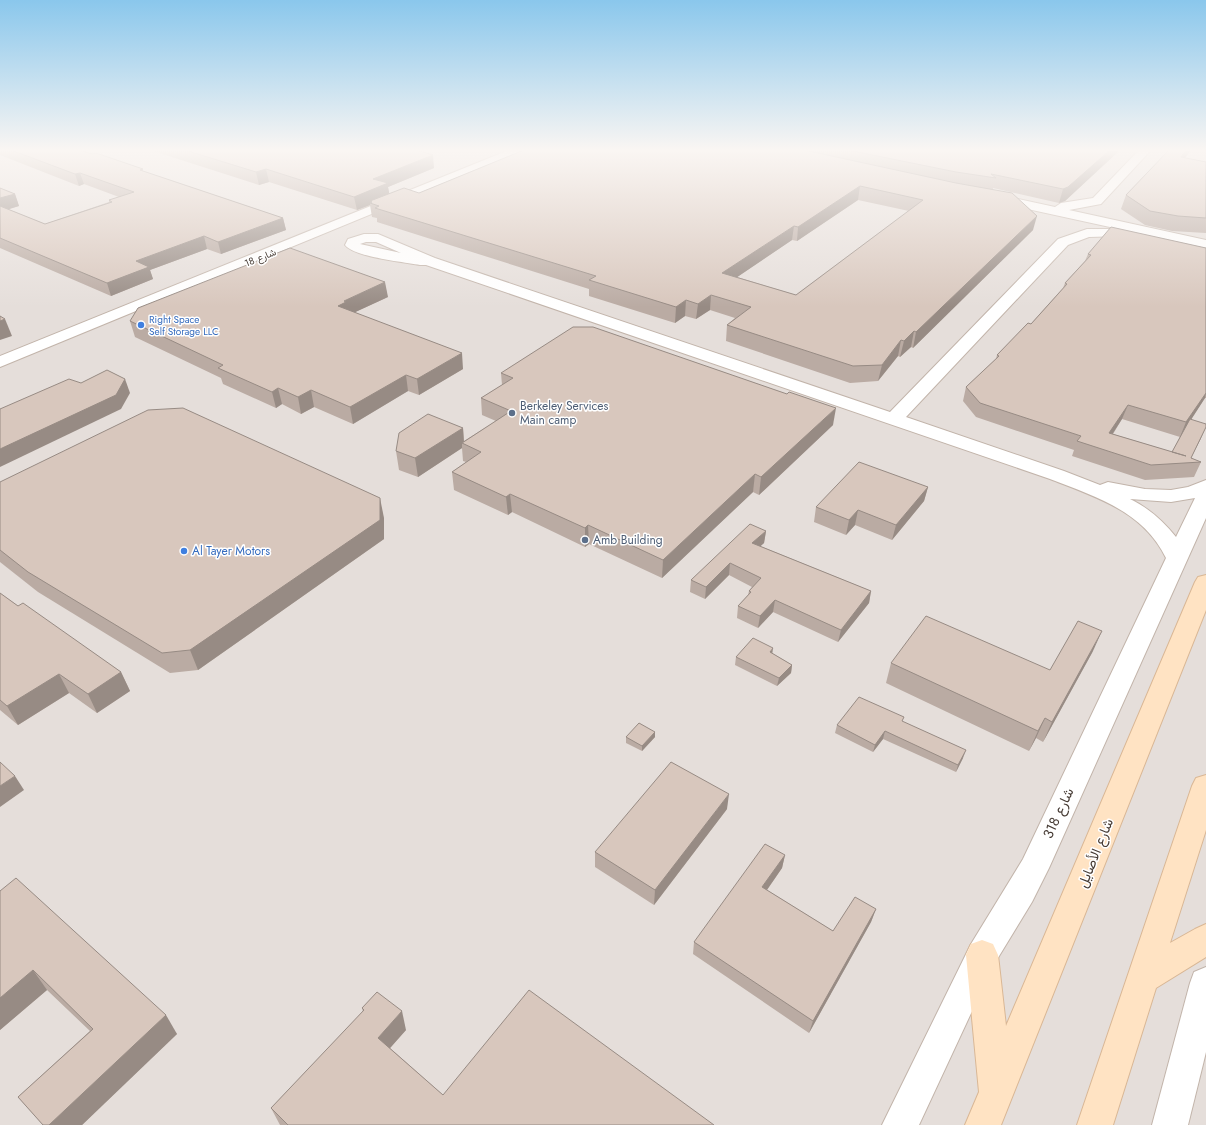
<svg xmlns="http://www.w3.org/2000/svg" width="1206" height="1125" font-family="Jost,Vazirmatn,sans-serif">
  <rect width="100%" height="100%" fill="#f3ece5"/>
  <!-- industrial -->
  <rect fill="#e5deda" x="0" y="150" width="1206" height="975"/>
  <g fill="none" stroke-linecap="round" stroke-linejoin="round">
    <defs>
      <g id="minor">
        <polygon points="509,150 524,150 522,152 0,367 0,356"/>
        <polygon points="1139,150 1151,150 1101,204 1069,210 1206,240 1206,248 996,202 990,198 996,194 1055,207 1061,203 1093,198"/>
        <path d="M1087,229H1117L1122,230L1124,233L1122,236L1089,237L1068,245L906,417L1064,471L1100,485L1108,482L1145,489L1171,490L1188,487L1206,480V518L1049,868L1032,902L993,966L919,1125H882L971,944L1023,859L1166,558C1143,511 1096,497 1050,479L426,265H420C404,262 354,257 345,245L348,239L364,234H378L435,258L890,412L1058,239ZM366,242H376L401,253L360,244ZM1195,498L1176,537C1163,521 1149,508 1130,499L1171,502Z"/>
        <polygon points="1206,967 1206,1052 1188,1125 1152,1125 1190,983 1194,972"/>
      </g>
      <g id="secondary">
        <polygon points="1206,575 1206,610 1001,1125 965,1125 979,1092 966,955 971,944 982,940 993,944 998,955 1006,1026 1195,582 1198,577"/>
        <polygon points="1206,775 1206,830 1170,943 1195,929 1206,924 1206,957 1156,988 1113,1125 1077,1125 1192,786 1196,778"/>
      </g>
    </defs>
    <!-- minor casing -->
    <use href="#minor" stroke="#c2b4aa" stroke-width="2"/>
    <!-- secondary casing -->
    <use href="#secondary" stroke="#d9b795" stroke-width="2"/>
    <!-- minor -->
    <use href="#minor" fill="#fff" fill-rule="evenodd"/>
    <!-- secondary -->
    <use href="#secondary" fill="#ffe3c3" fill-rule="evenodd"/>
  </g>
  <!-- wall -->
  <g fill="#baaba3" fill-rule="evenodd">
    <polygon points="0,150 79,150 92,154 143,169 143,171 283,218 286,230 221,254 207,249 150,270 153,279 111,296 0,248 0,188 15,194 19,206 8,209 45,224 109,202 109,200 119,197 84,184 79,186 0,155"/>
    <path d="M150,150H417L434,168L388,187L389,194L419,193L524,150H1120L1065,201L1059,203L993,188V189L1033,230L913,348L911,347L900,357L898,356L878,381L850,383L726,341L727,325L735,318L710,310L696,319L685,316L675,323L589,296V289L377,222V218L372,217L370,205L357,210L269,182L259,185ZM858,200L909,211L796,295L737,277L792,240L797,241Z"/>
    <polygon points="1169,150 1191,150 1185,158 1206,162 1206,233 1172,231 1145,225 1121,209 1126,195"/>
    <path d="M1206,248V398H1205L1191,419L1201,438L1191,458L1201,462L1194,477L1145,480L1072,456L1074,450L976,417L963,401L966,387L996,359L997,355L1031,324L1063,288L1065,283L1085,261L1088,254ZM1122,419L1180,437L1182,433L1172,452L1113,434Z"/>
    <polygon points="388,297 355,312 463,369 419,395 408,391 353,424 314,407 301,414 282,404 276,408 223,384 221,378 135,337 130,321"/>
    <polygon points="501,373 833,425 759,495 753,492 662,578 589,544 585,547 512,512 508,515 454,490 452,472 466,462 463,461 462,448 418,477 399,470 396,451 463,428 464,441 496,421 482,415 481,398 502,385"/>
    <polygon points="0,482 384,518 384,539 198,670 170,673 38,592 0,562"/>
    <polygon points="928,487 924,501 892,540 855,525 846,535 814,522 816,507"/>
    <polygon points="766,531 764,543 760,546 871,591 869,603 838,642 773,612 758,628 737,618 738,606 748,595 749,591 752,587 729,575 705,599 690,592 691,580"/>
    <polygon points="0,593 18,606 121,672 130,691 97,713 69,693 18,725 0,710"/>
    <polygon points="1093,651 1043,742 1036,738 1029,751 886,683 891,663 1050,670"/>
    <polygon points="772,653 792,665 791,673 777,686 735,665 736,657"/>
    <polygon points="903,722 963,758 956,772 883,739 873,752 835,733 837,725"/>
    <polygon points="655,732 655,737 642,751 626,743 626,737"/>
    <polygon points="727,809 654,905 595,867 595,852"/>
    <polygon points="785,855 782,868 767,890 833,931 876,909 871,922 809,1033 693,954 694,942"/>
    <polygon points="0,891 177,1034 82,1125 43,1125 18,1097 90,1031 47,990 0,1030"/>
    <polygon points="362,1008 406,1030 390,1048 443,1095 714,1125 280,1125 271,1108 363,1012"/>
  </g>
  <!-- shaded-wall -->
  <g fill="#978b84">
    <polygon points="1110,150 1120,150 1065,201 1059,203 1063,189"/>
    <polygon points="1186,150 1191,150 1176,170 1181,157"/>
    <polygon points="433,155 434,168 388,187 390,197 372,202 370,201 370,205 357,210 354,197 373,179"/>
    <polygon points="266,169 269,182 259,185 256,172"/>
    <polygon points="80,173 84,184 79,186 75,174"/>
    <polygon points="860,186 858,200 797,241 798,227"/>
    <polygon points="15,194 19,206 0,212 0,198"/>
    <polygon points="1037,216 1033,230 913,348 916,332"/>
    <polygon points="283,218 286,230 221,254 218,242"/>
    <polygon points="794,226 792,240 721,288 722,273"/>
    <polygon points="204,236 207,249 150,270 153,279 111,296 107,283 136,261"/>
    <polygon points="385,282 388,297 349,315 338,306 344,301"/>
    <polygon points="711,295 710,310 696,319 698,304"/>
    <polygon points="686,300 685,316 675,323 676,307"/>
    <polygon points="5,319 12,336 0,340 0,321"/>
    <polygon points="914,331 911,347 900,357 904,341"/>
    <polygon points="901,340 898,356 878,381 882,365"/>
    <polygon points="462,353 463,369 419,395 417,379"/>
    <polygon points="406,375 408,391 353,424 350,407"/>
    <polygon points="125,379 130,393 121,409 0,467 0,449"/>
    <polygon points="278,388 282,404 276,408 272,392"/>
    <polygon points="311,390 314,407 301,414 298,397"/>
    <polygon points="1206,393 1205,398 1180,437 1186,422"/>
    <polygon points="1128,405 1122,419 1104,447 1109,433"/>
    <polygon points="836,408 833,425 759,495 761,477"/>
    <polygon points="1206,427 1201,438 1188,463"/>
    <polygon points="463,428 464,444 462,443 462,448 418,477 415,458"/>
    <polygon points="755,474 753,492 662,578 663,560"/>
    <polygon points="928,487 924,501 892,540 896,525"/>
    <polygon points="510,494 512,512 508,515 506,497"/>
    <polygon points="380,498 384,518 384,539 198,670 190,650"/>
    <polygon points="858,510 855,525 846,535 849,520"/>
    <polygon points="588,525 589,544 585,547 585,528"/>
    <polygon points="766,531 764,543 751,555 752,543"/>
    <polygon points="730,563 729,575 705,599 706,587"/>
    <polygon points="871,591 869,603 838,642 841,630"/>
    <polygon points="775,600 773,612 758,628 760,616"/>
    <polygon points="1102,631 1093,651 1043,742 1052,722"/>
    <polygon points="773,648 772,656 770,652"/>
    <polygon points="792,665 791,673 777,686 779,678"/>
    <polygon points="121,672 130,691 97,713 88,694"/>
    <polygon points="59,674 69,693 18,725 7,706"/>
    <polygon points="1045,718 1036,738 1029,751 1038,731"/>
    <polygon points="885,731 883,739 873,752 875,745"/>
    <polygon points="655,732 655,737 642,751 642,746"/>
    <polygon points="966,750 963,758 956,772 958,765"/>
    <polygon points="15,776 24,790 0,807 0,786"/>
    <polygon points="729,794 727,809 654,905 655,890"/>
    <polygon points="785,855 782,868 760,900 762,887"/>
    <polygon points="876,909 871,922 809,1033 813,1021"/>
    <polygon points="33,970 47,990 0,1030 0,998"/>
    <polygon points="402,1011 406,1030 383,1056 378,1038"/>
    <polygon points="166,1015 177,1034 82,1125 49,1125"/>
  </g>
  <!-- building -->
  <g fill="#d8c7bd" stroke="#978b84" fill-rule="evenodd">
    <polygon points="11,150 79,150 92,154 96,153 143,169 140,170 283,218 218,242 204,236 136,261 149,267 107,283 0,238 0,206 45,224 112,202 109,200 134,192 80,173 75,174"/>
    <polygon points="185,150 417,150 433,155 373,179 388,183 354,197 266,169 256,172"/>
    <path d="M524,150H804L956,183L1012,193L1037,216L916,332L914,331L904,341L901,340L882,365L853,366L727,325L751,307L711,295L698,304L686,300L676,307L589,280L596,276L375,208L379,206L370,203L372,202L370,201L404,188L419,193ZM860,186L923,200L796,295L722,273L794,226L798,227Z"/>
    <polygon points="848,150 1110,150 1068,187 1063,189 991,174 996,178 956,172"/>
    <polygon points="1169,150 1186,150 1181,157 1206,162 1206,218 1178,216 1150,211 1126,195"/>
    <polygon points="0,188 15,194 0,198"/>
    <polygon points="1111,227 1206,248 1206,393 1186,422 1128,405 1109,433 1186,456 1172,452 1190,419 1206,424 1206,427 1191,458 1201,462 1151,465 1077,441 1081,436 980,403 966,387 999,356 997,355 1028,323 1031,324 1067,284 1065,283 1091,255 1088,254"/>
    <polygon points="290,248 385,282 344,301 346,302 338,306 462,353 417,379 406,375 350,407 311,390 298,397 278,388 272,392 218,368 223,365 130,321 138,308"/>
    <polygon points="0,316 5,319 0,321"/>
    <polygon points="573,327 593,327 787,394 789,392 836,408 761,477 755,474 663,560 588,525 585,528 510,494 506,497 452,472 481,452 462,443 511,411 481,398 513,378 501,373"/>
    <polygon points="107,370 125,379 116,395 0,449 0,409 69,379 81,383"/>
    <polygon points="183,408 380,498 380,520 190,650 162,653 28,572 0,550 0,482 148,410"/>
    <polygon points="428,414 463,428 415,458 396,451 399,433"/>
    <polygon points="859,462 928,487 896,525 858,510 849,520 816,507"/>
    <polygon points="750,524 766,531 752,543 871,591 841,630 775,600 760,616 738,606 751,592 749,591 761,578 730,563 706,587 691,580"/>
    <polygon points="0,593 18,606 23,603 121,672 88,694 59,674 7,706 0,700"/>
    <polygon points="926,616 1050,670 1078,621 1102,631 1052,722 1045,718 1038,731 891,663"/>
    <polygon points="753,638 773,648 770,652 792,665 779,678 736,657"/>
    <polygon points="859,697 904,717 902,721 966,750 958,765 885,731 875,745 837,725"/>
    <polygon points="639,723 655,732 642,746 626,737"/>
    <polygon points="0,762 15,776 0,786"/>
    <polygon points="671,762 729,794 655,890 595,852"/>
    <polygon points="765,844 785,855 762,887 833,931 855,897 876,909 813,1021 694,942"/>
    <polygon points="16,878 166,1015 49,1125 43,1125 18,1097 93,1029 33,970 0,998 0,891"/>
    <polygon points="529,990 714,1125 288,1125 271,1108 364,1010 362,1008 377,992 402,1011 378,1038 443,1095"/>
  </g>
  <!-- sky -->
  <linearGradient id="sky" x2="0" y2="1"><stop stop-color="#8ac7ec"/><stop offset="0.49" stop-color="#faf6f3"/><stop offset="1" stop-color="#faf6f3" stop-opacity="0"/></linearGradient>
  <rect width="1206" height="307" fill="url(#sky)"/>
  <!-- markers -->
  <g fill="#3f7fe0" stroke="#fff" stroke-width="1.5">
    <circle cx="141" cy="325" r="4"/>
    <circle cx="184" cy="551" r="4"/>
  </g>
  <g fill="#5c6f8a" stroke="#fff" stroke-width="1.5">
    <circle cx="512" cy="413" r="4"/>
    <circle cx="585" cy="540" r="4"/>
  </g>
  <g text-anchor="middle" stroke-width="3" stroke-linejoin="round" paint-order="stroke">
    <!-- far-street labels -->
    <g font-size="10" fill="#463b34" stroke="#fff">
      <text transform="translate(260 257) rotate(-22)" y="4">شارع 18</text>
    </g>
    <!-- far-shop labels -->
    <g font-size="10" fill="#366cbe" stroke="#fff" text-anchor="start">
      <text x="149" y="323">Right Space<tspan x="149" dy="12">Self Storage LLC</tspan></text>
    </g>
    <!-- service labels -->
    <g font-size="12" fill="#4e5e75" stroke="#fff" text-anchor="start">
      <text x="520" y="410">Berkeley Services<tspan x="520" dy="14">Main camp</tspan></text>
      <text x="593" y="544">Amb Building</text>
    </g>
    <!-- shop labels -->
    <g font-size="12" fill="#366cbe" stroke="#fff" text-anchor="start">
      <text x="192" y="555">Al Tayer Motors</text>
    </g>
    <!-- near-street labels -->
    <g font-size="14" fill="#463b34" stroke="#fff">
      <text transform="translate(1058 813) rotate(-65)" y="5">شارع 318</text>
      <text transform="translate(1095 853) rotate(-68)" y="5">شارع الأصايل</text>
    </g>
  </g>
</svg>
